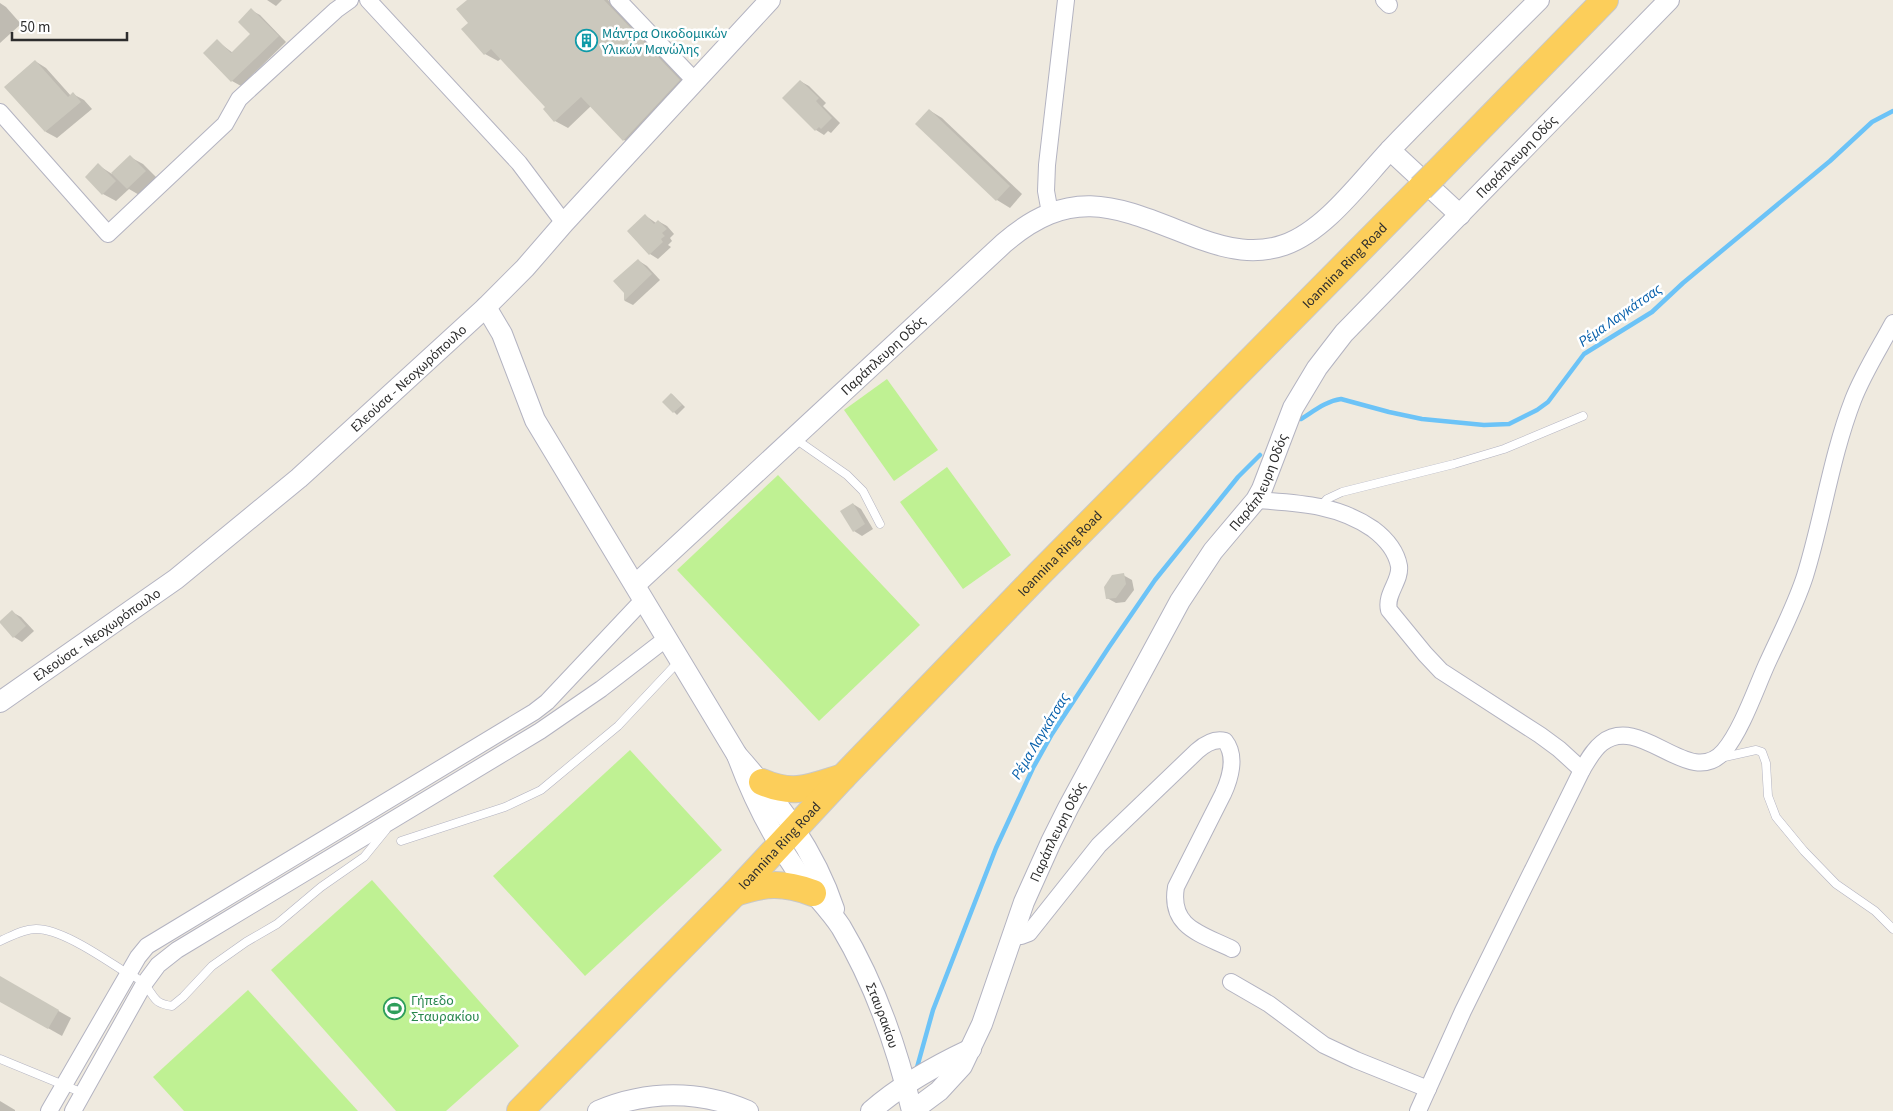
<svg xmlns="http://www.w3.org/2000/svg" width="1893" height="1111" font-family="'Source Sans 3',sans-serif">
  <rect width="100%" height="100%" fill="#efeadf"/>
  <!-- pitch -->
  <g fill="#bff193">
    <polygon points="887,379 938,450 894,481 844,410"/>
    <polygon points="947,467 1011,555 963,589 900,502"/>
    <polygon points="778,475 920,625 819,721 677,570"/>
    <polygon points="630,750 722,850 585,976 493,876"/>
    <polygon points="372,880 519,1046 446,1111 396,1111 271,970"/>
    <polygon points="248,990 358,1111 184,1111 153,1077"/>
  </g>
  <!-- shadow -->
  <g fill="#0003">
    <polygon points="267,0 282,0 276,6"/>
    <polygon points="469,0 608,0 692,88 637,148 624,140 591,106 568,128 555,121 547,107 502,58 498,61 485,54 470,23"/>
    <polygon points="0,3 6,7 21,24 0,43"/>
    <polygon points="251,10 260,15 286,42 241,86 232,81 217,41 233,53 251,34"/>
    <polygon points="35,61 46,68 71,96 73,94 84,100 92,109 57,138 46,132"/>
    <polygon points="800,81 809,86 826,103 823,106 840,123 831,133 828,131 824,135 816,130"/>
    <polygon points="929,110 942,118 1022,194 1010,208 997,200"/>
    <polygon points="130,157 143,164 158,179 141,196 129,189 116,201 103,194 98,165 112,174"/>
    <polygon points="646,216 656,223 658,221 667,226 674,234 670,238 672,241 668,245 671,247 658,259 650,254"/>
    <polygon points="639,261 647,266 660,280 633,305 625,301 625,292"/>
    <polygon points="672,394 685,407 677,415 674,412"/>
    <polygon points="853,504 861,509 873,529 862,536 854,531"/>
    <polygon points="1123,575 1132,580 1134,590 1125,602 1116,603 1107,598"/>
    <polygon points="12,612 21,617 34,631 22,642 14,637"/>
    <polygon points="0,978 71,1018 62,1036 0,1001"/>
    <polygon points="0,1101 15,1110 15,1111 0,1111"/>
  </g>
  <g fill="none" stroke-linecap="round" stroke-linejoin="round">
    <!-- stream -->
    <g stroke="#6cc3f7" stroke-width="4.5">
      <path d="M1301,419C1314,411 1326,401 1341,399L1389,412L1422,419L1484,425L1509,424L1537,410L1548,402L1584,354L1652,312L1683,283L1830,161L1872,122L1893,111"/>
      <polyline points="916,1071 933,1010 996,848 1033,768 1052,734 1109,647 1155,580 1238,477 1260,455"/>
    </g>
  </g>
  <!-- building -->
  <g fill="#cbc8bd">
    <polygon points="467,0 604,0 680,80 623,141 581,97 554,122 543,109 545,107 491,49 484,55 461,29 468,23 456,9"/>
    <polygon points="251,8 279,36 231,82 203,53 217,39 231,53 250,34 238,22"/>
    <polygon points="35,60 68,97 73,92 81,102 45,132 4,87"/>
    <polygon points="800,80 819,98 816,101 832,118 821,129 819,127 815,131 782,98"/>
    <polygon points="929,109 1010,186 996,201 915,124"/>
    <polygon points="130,155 146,171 127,189 111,173"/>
    <polygon points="98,163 116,181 102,195 85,177"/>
    <polygon points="645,214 654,224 658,220 667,229 662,233 665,236 661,239 663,242 649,255 627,231"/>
    <polygon points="638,259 652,274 624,301 624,293 613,281"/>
    <polygon points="671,393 682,405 673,413 662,402"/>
    <polygon points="853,503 865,524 853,532 840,511"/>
    <polygon points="1124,573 1126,584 1116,598 1106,599 1104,587 1112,575"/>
    <polygon points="12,610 26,626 13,638 0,623 0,621"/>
    <polygon points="0,976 59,1010 48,1029 0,1002"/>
  </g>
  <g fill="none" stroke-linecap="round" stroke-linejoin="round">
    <defs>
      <g id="service">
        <polyline points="794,438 847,475 863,491 880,524"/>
        <polyline points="1321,506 1327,499 1342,492 1454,464 1504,449 1583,416"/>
        <polyline points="1720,758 1756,750 1762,752 1766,763 1768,796 1776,817 1804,851 1836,884 1875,911 1893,929"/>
        <polyline points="401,841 505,807 541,790 618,726 679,661"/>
        <path d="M0,941C12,936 23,929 36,929C61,929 100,956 122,970C129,974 139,978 144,984C156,997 152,1003 172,1006L183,997L212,966L246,942L277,924L321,887L364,857L386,830"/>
        <polyline points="0,1059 83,1093"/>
      </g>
      <g id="minor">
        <polyline points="368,0 519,163 564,223"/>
        <polyline points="618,0 696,82"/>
        <polyline points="1384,0 1389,5"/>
        <polyline points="0,112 108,234 225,124 239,99 336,10 350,0"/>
        <polyline points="1050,213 1046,191 1047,165 1066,0"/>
        <path d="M1256,500C1297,503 1337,504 1373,529C1385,538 1396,550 1399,566C1401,581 1385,594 1389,610L1425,654L1441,671L1540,735L1559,749L1582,770"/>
        <path d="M1011,937L1021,936L1029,933L1099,845L1197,751C1205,744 1214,738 1225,741C1237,756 1230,779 1223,794L1176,887C1169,928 1202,934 1232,949"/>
        <polyline points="1231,982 1269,1004 1324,1045 1356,1060 1428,1089"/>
        <polyline points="49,1111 138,957 147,946 534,712 547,702 644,599"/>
        <polyline points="73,1111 144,984 158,965 177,950 540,731 601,689 667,638"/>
        <path d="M1418,1111L1463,1011L1582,770C1588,760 1593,750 1602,743C1641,712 1690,791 1724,751C1741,731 1755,691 1766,666C1779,637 1795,607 1805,576C1823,518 1831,457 1853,400C1863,374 1879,349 1893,323"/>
      </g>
      <g id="tertiary">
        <polyline points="1390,150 1460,215"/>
        <path d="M486,307L502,334L535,420L737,755C777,800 815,851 834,909"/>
        <path id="s1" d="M635,585L1004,243C1076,181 1123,210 1200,239C1228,249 1255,255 1284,245C1325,231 1361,181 1390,150C1439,99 1489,50 1539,0"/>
        <path id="s2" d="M0,702L176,579L299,478L355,427L486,307L525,268L564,223L770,0"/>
        <path id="s3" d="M737,755C752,796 771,834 796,870C809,890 828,907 841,927C875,984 897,1047 912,1111L939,1091L962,1066L982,1024L1024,902L1051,842L1068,808L1180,601L1213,551L1256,500L1262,489L1293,408L1317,368L1344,333L1669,0"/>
        <path d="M598,1111C647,1090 700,1090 748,1111"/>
        <path d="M871,1111C898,1087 939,1064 971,1049"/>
      </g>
      <g id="trunk">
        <polyline points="1436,173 1605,0"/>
        <path d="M762,782C794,796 811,787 843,777"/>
        <path d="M735,893C765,883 783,882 813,893"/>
        <path id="s4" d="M520,1111L735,893L843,777L1039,574L1421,188"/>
      </g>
    </defs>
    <!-- service casing -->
    <use href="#service" stroke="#b3b3c1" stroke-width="9"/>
    <!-- minor casing -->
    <use href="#minor" stroke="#b3b3c1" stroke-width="18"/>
    <!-- tertiary casing -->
    <use href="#tertiary" stroke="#b3b3c1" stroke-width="22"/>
    <!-- trunk casing -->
    <use href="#trunk" stroke="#c8c8c8" stroke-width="28"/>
    <!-- service -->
    <use href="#service" stroke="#fff" stroke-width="8"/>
    <!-- minor -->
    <use href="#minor" stroke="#fff" stroke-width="16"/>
    <!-- tertiary -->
    <use href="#tertiary" stroke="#fff" stroke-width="20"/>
    <!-- trunk -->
    <use href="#trunk" stroke="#fcce5a" stroke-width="26"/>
    <defs>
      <polyline id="trunk-bridge" points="1421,188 1436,173"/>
    </defs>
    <!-- trunk-bridge casing -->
    <use href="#trunk-bridge" stroke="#c8c8c8" stroke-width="28" stroke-linecap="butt"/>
    <!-- trunk-bridge -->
    <use href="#trunk-bridge" stroke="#fcce5a" stroke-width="26"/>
  </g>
  <!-- icons -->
  <defs>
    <symbol id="building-ring" viewBox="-11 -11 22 22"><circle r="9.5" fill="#fff" stroke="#0f9aa8" stroke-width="1.5"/><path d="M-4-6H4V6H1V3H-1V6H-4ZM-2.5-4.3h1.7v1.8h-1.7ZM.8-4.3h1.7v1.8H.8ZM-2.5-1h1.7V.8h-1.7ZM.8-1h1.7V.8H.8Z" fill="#0f9aa8"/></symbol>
    <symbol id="stadium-ring" viewBox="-11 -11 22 22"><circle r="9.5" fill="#fff" stroke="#2e9e5b" stroke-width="1.5"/><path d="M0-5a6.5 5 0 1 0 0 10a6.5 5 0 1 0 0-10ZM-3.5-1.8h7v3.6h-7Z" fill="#2e9e5b"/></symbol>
  </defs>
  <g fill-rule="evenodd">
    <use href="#building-ring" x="574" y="28" width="25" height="25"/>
    <use href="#stadium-ring" x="382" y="996" width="25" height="25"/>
  </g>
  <g text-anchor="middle" stroke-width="5" stroke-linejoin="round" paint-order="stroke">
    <!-- culture labels -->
    <g font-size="14" fill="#0d838f" stroke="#fff" text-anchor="start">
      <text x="602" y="38">Μάντρα Οικοδομικών<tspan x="602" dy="16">Υλικών Μανώλης</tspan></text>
    </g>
    <!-- street labels -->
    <g font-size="14" fill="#2d2d2d" stroke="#fff">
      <text dy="5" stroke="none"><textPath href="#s3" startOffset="1546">Παράπλευρη Οδός</textPath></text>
      <text dy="5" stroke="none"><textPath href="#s4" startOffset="1181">Ioannina Ring Road</textPath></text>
      <text dy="5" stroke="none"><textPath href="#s1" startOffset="338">Παράπλευρη Οδός</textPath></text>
      <text dy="5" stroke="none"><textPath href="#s2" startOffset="522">Ελεούσα - Νεοχωρόπουλο</textPath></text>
      <text dy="5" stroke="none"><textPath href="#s3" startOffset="1126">Παράπλευρη Οδός</textPath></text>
      <text dy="5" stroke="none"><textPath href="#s4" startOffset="776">Ioannina Ring Road</textPath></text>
      <text dy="5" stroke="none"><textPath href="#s2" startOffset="118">Ελεούσα - Νεοχωρόπουλο</textPath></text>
      <text dy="5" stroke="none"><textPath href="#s3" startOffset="721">Παράπλευρη Οδός</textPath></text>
      <text dy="5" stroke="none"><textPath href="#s4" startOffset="371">Ioannina Ring Road</textPath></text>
      <text dy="5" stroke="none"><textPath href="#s3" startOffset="300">Σταυρακίου</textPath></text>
    </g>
    <!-- leisure labels -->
    <g font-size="14" fill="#27864d" stroke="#fff" text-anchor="start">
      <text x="411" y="1005">Γήπεδο<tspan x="411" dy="16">Σταυρακίου</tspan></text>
    </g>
    <!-- water labels -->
    <g font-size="15" font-style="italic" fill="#045eaa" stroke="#fff">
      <text transform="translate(1620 315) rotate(-35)" y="5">Ρέμα Λαγκάτσας</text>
      <text transform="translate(1040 736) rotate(-59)" y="5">Ρέμα Λαγκάτσας</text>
    </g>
  </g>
  <!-- scale -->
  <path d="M12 32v8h115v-8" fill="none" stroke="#2d2d2d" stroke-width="2.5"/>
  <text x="20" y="32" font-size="15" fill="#2d2d2d" stroke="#ffffff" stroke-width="4" paint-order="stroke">50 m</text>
</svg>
